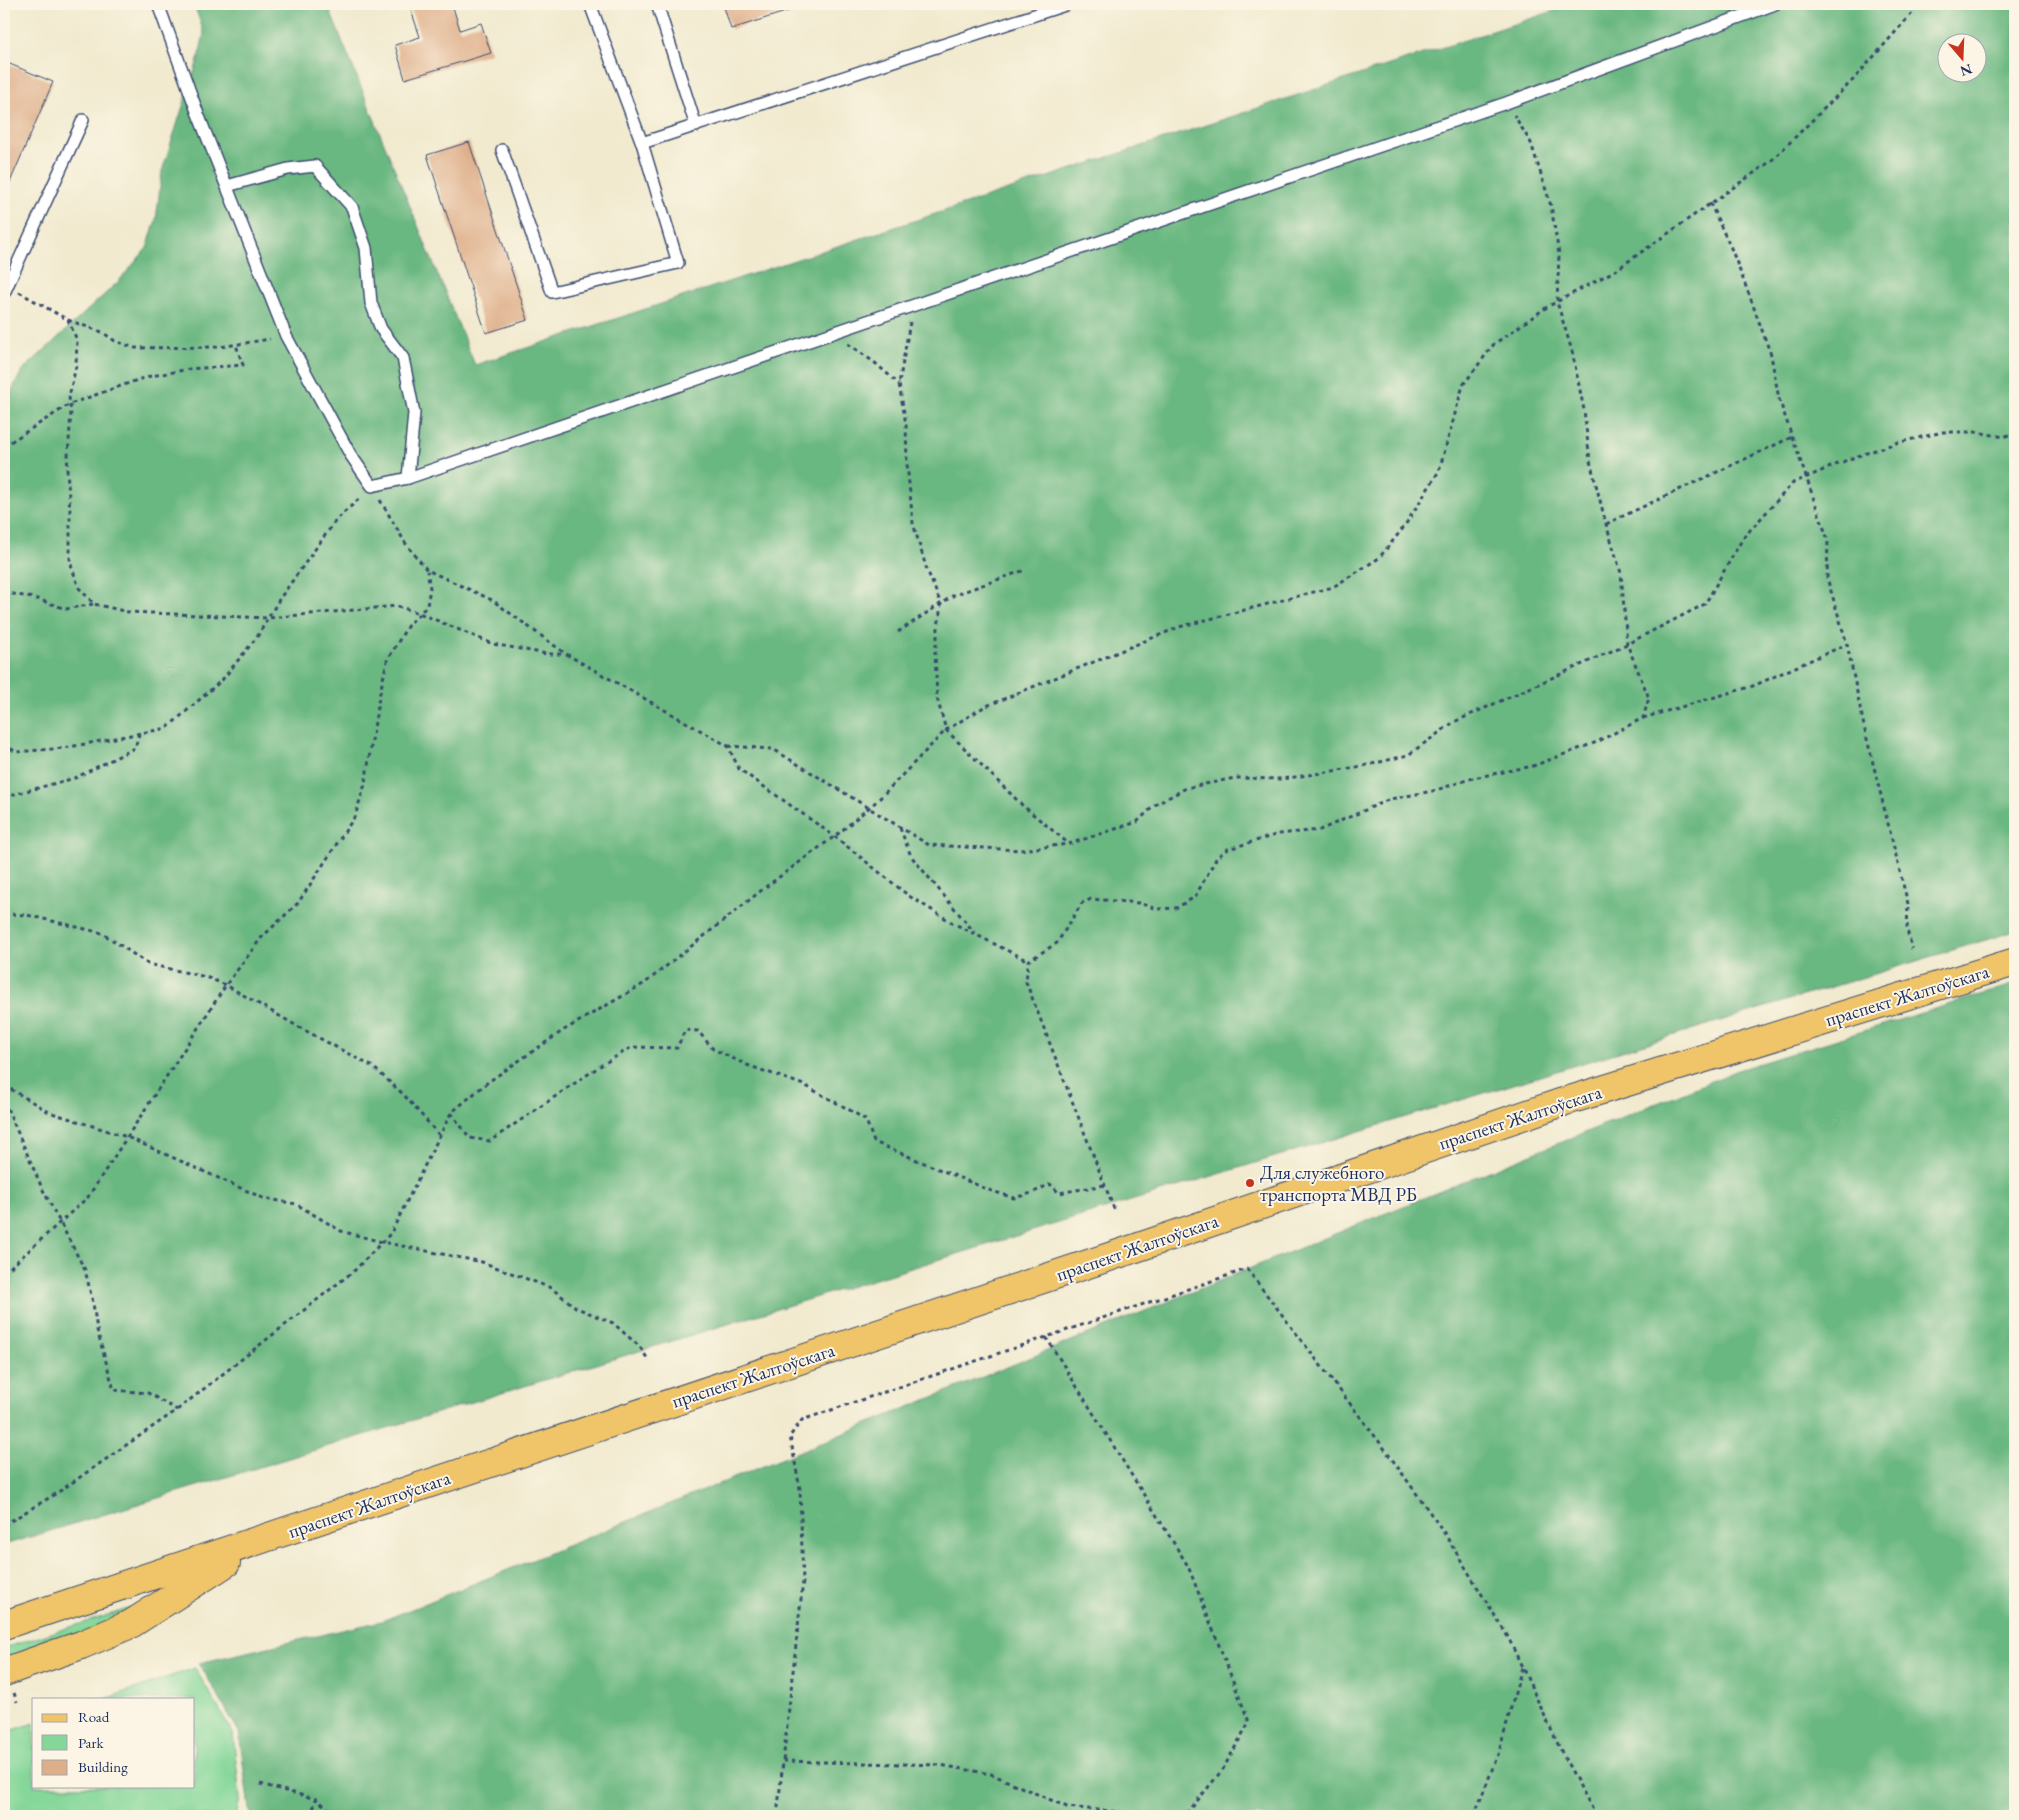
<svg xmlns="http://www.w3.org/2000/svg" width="2019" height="1820" font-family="'EB Garamond',serif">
  <rect width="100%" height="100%" fill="#fcf5e5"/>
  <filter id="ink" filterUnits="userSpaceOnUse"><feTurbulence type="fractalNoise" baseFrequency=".02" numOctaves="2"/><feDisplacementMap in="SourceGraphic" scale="10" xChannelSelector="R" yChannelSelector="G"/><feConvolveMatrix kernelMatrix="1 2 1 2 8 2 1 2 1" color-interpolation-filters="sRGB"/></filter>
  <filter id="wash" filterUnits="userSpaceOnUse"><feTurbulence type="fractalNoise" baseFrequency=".0096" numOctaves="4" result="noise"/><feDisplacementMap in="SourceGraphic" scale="20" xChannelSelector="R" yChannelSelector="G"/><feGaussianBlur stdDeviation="1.12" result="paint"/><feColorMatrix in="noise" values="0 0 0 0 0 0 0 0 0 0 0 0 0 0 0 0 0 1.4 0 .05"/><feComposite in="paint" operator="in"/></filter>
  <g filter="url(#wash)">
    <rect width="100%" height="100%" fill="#f1eacf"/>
    <!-- green -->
    <g fill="#84d799" stroke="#50837c">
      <polygon points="150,1602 132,1617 4,1660 4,1648"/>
      <polygon points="195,1668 233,1733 240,1799 236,1816 4,1816 4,1733 34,1723 34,1786 194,1786 194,1699 105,1699"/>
    </g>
    <!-- forest -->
    <g fill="#6bb881" stroke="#437470" fill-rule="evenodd">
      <path d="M194,4H327L475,365L1575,4H2015V931L4,1545V405L22,371L119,281L147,248L156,220L162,171L199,57L204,33ZM1946,42H1976V72H1946Z"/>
      <polygon points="2015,984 2015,1816 250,1816 239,1732 199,1663 382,1621 1741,1069"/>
    </g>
    <g id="blocks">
      <!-- building -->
      <g fill="#deae89">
        <polygon points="409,4 452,4 460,30 481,23 491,53 405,79 395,45 420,37"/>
        <polygon points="723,4 811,4 731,29"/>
        <polygon points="5,62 53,82 4,196 4,65"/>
        <polygon points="469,142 528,320 486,333 427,155"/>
      </g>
    </g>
  </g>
  <g filter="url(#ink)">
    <use href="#blocks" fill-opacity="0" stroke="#3b4b6f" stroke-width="1"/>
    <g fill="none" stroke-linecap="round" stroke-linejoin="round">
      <defs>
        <g id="lane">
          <polyline points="158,4 198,114 286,336 350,454 372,486 408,478 1506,103 1775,4"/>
          <polyline points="590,4 642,143 1068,4"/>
          <polyline points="657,4 696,126"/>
          <polyline points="502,150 552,292 678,263 642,143"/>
          <polyline points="227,186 288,169 315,166 352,207 366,248 371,303 381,329 403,358 414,413 408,478"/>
          <polyline points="4,293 83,120"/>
        </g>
        <g id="primary">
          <polyline points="4,1625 1130,1250 1563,1102 2015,962"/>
          <polyline points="4,1672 81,1645 131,1624 226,1563"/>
        </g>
      </defs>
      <!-- lane casing -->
      <use href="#lane" stroke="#3b4b6f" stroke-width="14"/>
      <!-- primary casing -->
      <use href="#primary" stroke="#3b4b6f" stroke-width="30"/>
      <!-- path -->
      <g stroke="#3b4b6f" stroke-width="3" stroke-dasharray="4 4" stroke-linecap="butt">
        <polyline points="1710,203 1731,248 1750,297 1771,355 1779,399 1828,540 1827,578 1847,644 1865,731 1908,904 1907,930 1912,949"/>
        <polyline points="19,292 68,320 77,340 76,366 69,397 71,412 67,470 70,511 70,562 79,588 94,604 128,612 268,618 397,606 419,613 493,644 547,654 565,654"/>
        <polyline points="68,320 102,332 115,341 135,348 220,347 270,339"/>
        <polyline points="910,322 899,384 906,424 907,464 913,523 926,567 941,604 935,653 937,698 946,730 1022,805 1069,844"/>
        <polyline points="848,344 874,362 899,384"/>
        <polyline points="4,446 70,404 146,377 189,369 243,365 236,345"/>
        <polyline points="380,500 406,544 427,570 492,600 566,654 728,746 739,769 834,836 909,896 953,923 1028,961"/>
        <polyline points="1606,524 1792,437"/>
        <polyline points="4,592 37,599 66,609 93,604"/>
        <polyline points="898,632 954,595 1025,570"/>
        <polyline points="1643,718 1753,686 1847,644"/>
        <polyline points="4,744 16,752 64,748 167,728 222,680 257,637 280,598 336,520 361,497"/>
        <polyline points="728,746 773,749 929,845 1020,850 1069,844 1137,822 1155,805 1186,788 1235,778 1282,779 1321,773 1368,765 1408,755 1454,722 1627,644 1705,604 1743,538 1793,483 1852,458 1896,443 1943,432 1976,432 2004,437 2015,432"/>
        <polyline points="4,797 75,778 135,748 139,734"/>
        <polyline points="900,828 911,856 974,932"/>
        <polyline points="4,914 27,915 102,933 148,964 206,977 226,985 297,1026 373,1067 403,1094 440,1136"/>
        <polyline points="4,1085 49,1112 127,1137 263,1198 296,1204 341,1231 382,1242 482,1262 551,1288 577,1308 613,1323 640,1347 649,1361"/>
        <polyline points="4,1101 42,1188 85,1270 93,1303 97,1330 114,1390 148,1393 177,1410"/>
        <polyline points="451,1113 470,1138 490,1141 600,1066 632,1047 677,1048 685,1030 698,1031 713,1049 747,1065 804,1085 848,1109 866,1120 874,1142 989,1190 1014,1198 1032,1193 1050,1184 1059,1193 1105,1185"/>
        <polyline points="1114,1209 1026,982 1028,961 1057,943 1082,903 1091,899 1139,903 1157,909 1176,908 1195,897 1217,857 1228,849 1279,834 1320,830 1390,799 1433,791 1473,778 1533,766 1597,742 1643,718 1649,698 1627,644 1621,573 1606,524 1590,461 1584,410 1572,351 1557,302 1559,254 1551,206 1531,143 1514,115"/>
        <polyline points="4,1273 88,1197 226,985 262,937 298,903 355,816 365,784 379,697 387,661 408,625 427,606 430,588 427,571"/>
        <polyline points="1046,1337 1188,1566 1249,1722 1223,1769 1185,1816"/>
        <polyline points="4,1525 57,1493 177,1410 355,1270 391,1233 451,1113 488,1082 564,1030 645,983 767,886 839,833 878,800 946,730 984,707 1179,627 1333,587 1379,558 1404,527 1439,471 1463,385 1494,344 1547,307 1616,270 1771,161 1853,80 1920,4"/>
        <polyline points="14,1693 17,1702"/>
        <polyline points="783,1761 940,1765 991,1774 1067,1807 1161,1816"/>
        <polyline points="260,1784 316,1799 338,1816"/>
        <polyline points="311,1816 316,1799"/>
        <polyline points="777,1816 803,1581 800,1489 790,1436 802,1420 1247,1269 1387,1452 1443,1531 1508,1637 1563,1755 1593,1810 1601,1816"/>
        <polyline points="1474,1816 1499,1752 1522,1667"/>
      </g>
      <!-- lane -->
      <use href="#lane" stroke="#fff" stroke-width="11"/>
      <!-- primary -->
      <use href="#primary" stroke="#f0c469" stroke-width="28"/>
    </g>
  </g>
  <!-- markers -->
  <circle fill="#c8321e" stroke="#fcf5e5" stroke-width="2" cx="1250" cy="1183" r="5"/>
  <g text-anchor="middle" stroke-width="4" stroke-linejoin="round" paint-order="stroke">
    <!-- street labels -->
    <g font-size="19" fill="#1b2f5e" stroke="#fcf5e5">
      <text transform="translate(1907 995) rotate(-17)" y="7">праспект Жалтоўскага</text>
      <text transform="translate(1520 1117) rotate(-18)" y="7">праспект Жалтоўскага</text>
      <text transform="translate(1137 1247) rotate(-19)" y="7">праспект Жалтоўскага</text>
      <text transform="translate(753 1375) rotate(-18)" y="7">праспект Жалтоўскага</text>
      <text transform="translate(369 1504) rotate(-19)" y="7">праспект Жалтоўскага</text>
    </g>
    <!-- poi labels -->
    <g font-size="19" fill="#1b2f5e" stroke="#fcf5e5" text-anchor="start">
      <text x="1260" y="1179">Для служебного<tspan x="1260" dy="22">транспорта МВД РБ</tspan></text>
    </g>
  </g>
  <!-- margin -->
  <rect width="2019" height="1820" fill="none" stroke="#fcf5e5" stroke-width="20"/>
  <!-- legend -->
  <rect x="32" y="1698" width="162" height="90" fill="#fcf5e5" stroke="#a2a6af"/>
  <rect x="42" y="1714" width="25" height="8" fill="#f0c469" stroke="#a2a6af"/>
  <text x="78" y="1722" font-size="15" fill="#1b2f5e">Road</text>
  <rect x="42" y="1735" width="25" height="15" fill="#84d799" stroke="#a2a6af"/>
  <text x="78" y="1748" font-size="15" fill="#1b2f5e">Park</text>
  <rect x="42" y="1760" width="25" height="15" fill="#deae89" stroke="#a2a6af"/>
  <text x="78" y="1772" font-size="15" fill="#1b2f5e">Building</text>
  <!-- north arrow -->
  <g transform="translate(1962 58) rotate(161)"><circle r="24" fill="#fcf5e5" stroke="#a2a6af"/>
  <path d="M0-4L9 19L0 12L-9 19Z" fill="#c8321e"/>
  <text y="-8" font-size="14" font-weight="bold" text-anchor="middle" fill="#1b2f5e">N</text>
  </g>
</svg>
